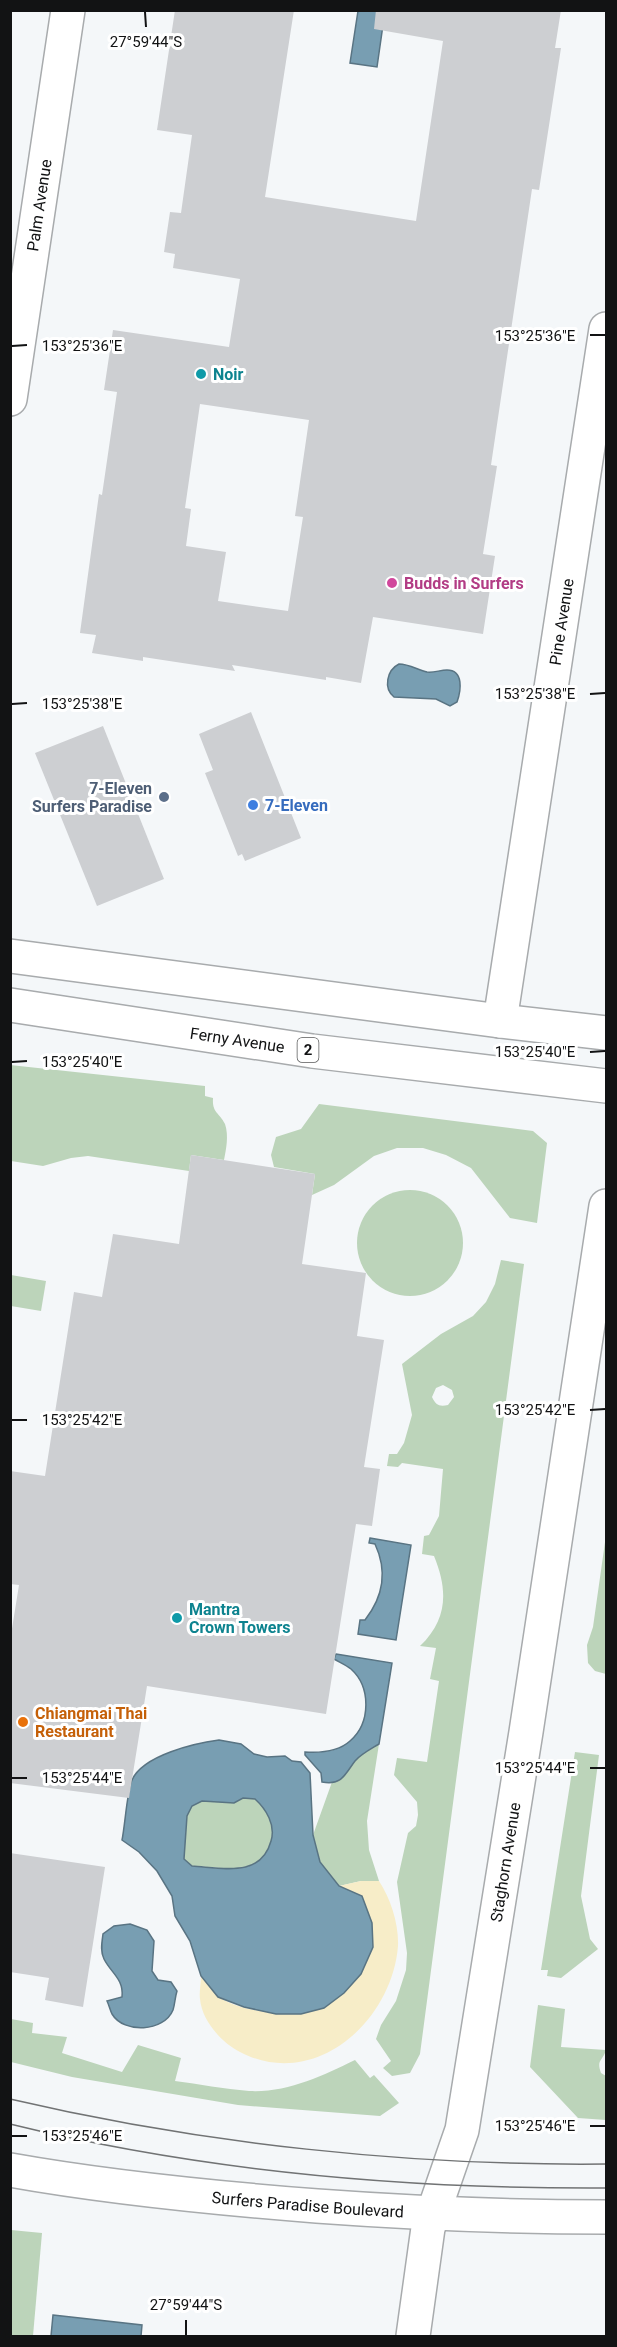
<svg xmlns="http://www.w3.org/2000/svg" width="617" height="2347" font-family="Roboto,sans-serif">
  <rect width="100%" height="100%" fill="#f4f7f9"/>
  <!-- green -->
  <g fill="#bcd4ba" fill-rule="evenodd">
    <path d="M10,1065L205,1086V1096L213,1098C212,1113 219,1112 225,1124C229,1136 226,1149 224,1160L191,1155L189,1171L88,1156L71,1158L43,1166L11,1161Z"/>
    <polygon points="319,1104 533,1131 547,1143 537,1223 510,1218 471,1168 446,1155 423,1148 397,1148 374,1156 334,1185 312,1195 315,1174 274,1167 271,1155 276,1137 301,1129"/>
    <circle cx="410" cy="1243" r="53"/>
    <path d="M501,1260L524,1264L420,2054L410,2073L392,2076L383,2068L391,2061L376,2039L381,2025L396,2001L406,1970L407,1953L397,1882L408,1833L416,1826L418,1815L417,1802L394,1775L397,1758L427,1762L439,1681L430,1679L436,1648L420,1646C448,1619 448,1590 434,1556L422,1554L424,1536L429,1535L439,1516L443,1469L402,1463L398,1467L387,1466L389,1454H397L404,1443L412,1415L402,1364L441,1334L473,1316L486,1302L495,1284ZM443,1385L452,1390L454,1397L448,1405C439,1407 436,1405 432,1397L436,1388Z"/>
    <polygon points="11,1275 46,1281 41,1311 11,1306"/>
    <polygon points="606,1535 606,1674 595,1671 588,1663 587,1645 593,1627"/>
    <path d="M379,1744L367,1821L369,1850L379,1881H361L339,1886L320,1862L313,1835L332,1782C347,1779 348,1768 357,1759C363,1753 371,1749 379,1744Z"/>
    <polygon points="575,1752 599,1755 581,1896 590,1939 598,1949 561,1978 547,1976 548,1970 541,1970"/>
    <path d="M243,1798L255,1799C266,1809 276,1825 272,1841C261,1878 223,1867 192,1866L184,1859L187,1816L192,1806L202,1801L234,1803Z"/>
    <path d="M538,2005L565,2009L561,2047L606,2050C603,2061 596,2059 601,2073L606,2076V2120L578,2118L530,2067Z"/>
    <path d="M11,2019L33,2023L32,2033L67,2037L62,2053L122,2072L138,2045L181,2058L175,2081C199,2084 224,2089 249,2091C287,2093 322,2076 355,2060L370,2078L374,2075L399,2103L380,2116L238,2105L72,2077L11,2062Z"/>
    <polygon points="11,2230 42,2233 33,2336 11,2336"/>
  </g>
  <!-- sand -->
  <path fill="#f7edc8" d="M361,1881H379C391,1899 399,1925 398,1946C392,2022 314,2091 240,2052C222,2043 202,2021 200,1999C199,1992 201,1984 201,1976C206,1982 211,1990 217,1995C234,2011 279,2014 301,2014L339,1886Z"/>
  <!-- water -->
  <g fill="#789eb2" stroke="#597483" stroke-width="1.5" fill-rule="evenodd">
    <polygon points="358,11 385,11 377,67 350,63"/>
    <path d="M399,664C409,664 418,670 427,672C434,673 440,670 447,670C464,670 461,691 457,702L450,706L436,699L394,697C383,688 387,670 399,664Z"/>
    <path d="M370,1538L411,1545L396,1640L358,1634L360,1620H365C383,1597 388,1572 375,1544L369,1543Z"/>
    <path d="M336,1654L392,1663L379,1744C371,1749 361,1754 355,1761C345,1774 342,1786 322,1782L321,1773L305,1755V1752C321,1753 338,1752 350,1741C371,1723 371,1687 351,1669C346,1665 339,1662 334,1659Z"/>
    <path d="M219,1740L241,1744L254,1754L267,1757L285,1756L292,1761L301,1762L310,1773L313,1835L320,1862L339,1886L362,1896L372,1923L373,1947L361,1974L344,1993L324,2008L301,2014H276L244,2007L218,1997L201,1976L190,1941L175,1916L172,1896L157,1871L139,1852L122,1840C125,1826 127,1791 132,1780C143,1755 196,1743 219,1740ZM243,1798L255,1799C266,1809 276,1825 271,1841C261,1878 223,1868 192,1866L184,1859L187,1816L192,1806L202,1801L234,1803Z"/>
    <path d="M130,1924L147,1930L154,1941L152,1971L158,1980L171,1982L177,1991C175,1997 175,2004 173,2010C164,2032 124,2034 112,2014C110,2010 109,2005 107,2001L122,1997C124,1979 111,1973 104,1959C100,1951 102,1942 103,1934L114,1926Z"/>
    <polygon points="53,2315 142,2325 141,2336 51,2336"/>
  </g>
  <!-- building -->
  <g fill="#cdcfd2" fill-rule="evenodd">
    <path d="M175,10H294L265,197L416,221L443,41L374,29L376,10H561L555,48H561L539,190L532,189L491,465L497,466L483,554L495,556L483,634L373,617L361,683L326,677V680L232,665L235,671L143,657V661L92,653L96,635L80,633L99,494L102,495L117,392L104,390L113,330L229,347L240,279L173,268L175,254L164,252L170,212L181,213L192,135L157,130ZM200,404L309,420L295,516L303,517L288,611L218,601L226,552L186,546L191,509L185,508Z"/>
    <polygon points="251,712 301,838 245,861 242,854 238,856 205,773 213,770 199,734"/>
    <polygon points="103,726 164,879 97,906 35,753"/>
    <polygon points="191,1155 315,1174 302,1264 366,1273 357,1336 384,1340 364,1467 380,1469 372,1526 356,1524 326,1714 147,1686 129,1798 10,1783 10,1641 19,1585 10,1584 10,1471 45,1476 74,1292 102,1297 113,1234 179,1244"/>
    <polygon points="10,1853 105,1867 83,2007 45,2000 49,1978 10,1972"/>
  </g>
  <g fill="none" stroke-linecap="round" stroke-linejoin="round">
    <defs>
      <g id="minor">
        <path id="s1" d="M10,399L68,10"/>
        <path id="s2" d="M500,1021L606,329"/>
        <path id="s3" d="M10,2170C111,2188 214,2198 317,2206C413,2213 509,2217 606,2217"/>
        <path id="s4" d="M413,2336L428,2228L462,2130L526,1732L606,1206"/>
      </g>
      <g id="highway">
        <polyline points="10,956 500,1021 606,1033"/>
        <path id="s5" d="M10,1005L312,1051L606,1086"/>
      </g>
    </defs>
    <!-- minor casing -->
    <use href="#minor" stroke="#a8abad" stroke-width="36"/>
    <!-- highway casing -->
    <use href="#highway" stroke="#a8abad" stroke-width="36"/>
    <!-- minor -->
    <use href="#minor" stroke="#fff" stroke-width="33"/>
    <!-- highway -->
    <use href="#highway" stroke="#fff" stroke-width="33"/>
    <!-- tram -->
    <g stroke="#717374" stroke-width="1.5">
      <path d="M10,2099C202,2144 410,2166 606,2164"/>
      <path d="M10,2124C205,2172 407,2189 606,2188"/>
    </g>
  </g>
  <!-- ticks -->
  <path fill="none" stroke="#121314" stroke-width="2" d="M145,12L146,27M590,335H605M12,346L27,345M590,694L605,693M12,704L27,703M590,1052L605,1051M12,1062L27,1061M590,1410L605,1409M12,1420H27M590,1768H605M12,1778H27M590,2126H605M12,2136H27M186,2320V2335"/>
  <!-- markers -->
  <g fill="#0f9aa8" stroke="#fff" stroke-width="2">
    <circle cx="201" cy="374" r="6"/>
    <circle cx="177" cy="1618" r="6"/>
  </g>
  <circle fill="#d1479c" stroke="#fff" stroke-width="2" cx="392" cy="583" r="6"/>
  <circle fill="#5c6f8a" stroke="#fff" stroke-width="2" cx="164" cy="797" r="6"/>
  <circle fill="#3f7fe0" stroke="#fff" stroke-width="2" cx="253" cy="805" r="6"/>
  <circle fill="#e8710a" stroke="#fff" stroke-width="2" cx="23" cy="1722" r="6"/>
  <g text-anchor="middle" stroke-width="6" stroke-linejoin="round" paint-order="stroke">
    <!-- shield labels -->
    <rect fill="#fff" stroke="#595a5a" stroke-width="1.5" x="297.5" y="1038" width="21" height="24" rx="4.5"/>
    <g font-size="15" font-weight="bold" fill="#121314">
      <text x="308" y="1055">2</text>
    </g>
    <!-- street labels -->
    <g font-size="16" fill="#121314" stroke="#fff">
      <text dy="6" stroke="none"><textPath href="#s1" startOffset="196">Palm Avenue</textPath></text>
      <text dy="6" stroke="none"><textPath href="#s2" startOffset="404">Pine Avenue</textPath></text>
      <text dy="6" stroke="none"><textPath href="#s5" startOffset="230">Ferny Avenue</textPath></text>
      <text dy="6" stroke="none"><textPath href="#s4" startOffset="484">Staghorn Avenue</textPath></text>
      <text dy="6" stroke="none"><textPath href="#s3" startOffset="300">Surfers Paradise Boulevard</textPath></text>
    </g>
    <!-- culture labels -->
    <g font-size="16" font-weight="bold" fill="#0d838f" stroke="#fff" text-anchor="start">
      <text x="213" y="380">Noir</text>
      <text x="189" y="1615">Mantra<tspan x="189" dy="18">Crown Towers</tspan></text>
    </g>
    <!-- hotel labels -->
    <g font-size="16" font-weight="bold" fill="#b23c85" stroke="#fff" text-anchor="start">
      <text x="404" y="589">Budds in Surfers</text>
    </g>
    <!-- service labels -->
    <g font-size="16" font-weight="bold" fill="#4e5e75" stroke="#fff" text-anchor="end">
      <text x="152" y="794">7-Eleven<tspan x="152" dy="18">Surfers Paradise</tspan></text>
    </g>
    <!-- shop labels -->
    <g font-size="16" font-weight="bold" fill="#366cbe" stroke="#fff" text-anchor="start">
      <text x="265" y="811">7-Eleven</text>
    </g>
    <!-- food labels -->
    <g font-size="16" font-weight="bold" fill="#c56008" stroke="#fff" text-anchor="start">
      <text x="35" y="1719">Chiangmai Thai<tspan x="35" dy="18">Restaurant</tspan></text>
    </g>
  </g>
  <g font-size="15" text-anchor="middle" fill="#121314" stroke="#fff" stroke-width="6" stroke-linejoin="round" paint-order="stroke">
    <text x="146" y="47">27°59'44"S</text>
    <text x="535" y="341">153°25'36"E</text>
    <text x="82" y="351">153°25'36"E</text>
    <text x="535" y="699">153°25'38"E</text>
    <text x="82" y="709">153°25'38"E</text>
    <text x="535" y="1057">153°25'40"E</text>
    <text x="82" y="1067">153°25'40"E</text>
    <text x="535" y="1415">153°25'42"E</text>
    <text x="82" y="1425">153°25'42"E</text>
    <text x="535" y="1773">153°25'44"E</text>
    <text x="82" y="1783">153°25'44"E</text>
    <text x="535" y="2131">153°25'46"E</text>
    <text x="82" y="2141">153°25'46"E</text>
    <text x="186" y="2310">27°59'44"S</text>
  </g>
  <!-- border -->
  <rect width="617" height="2347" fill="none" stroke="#121314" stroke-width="24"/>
</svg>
